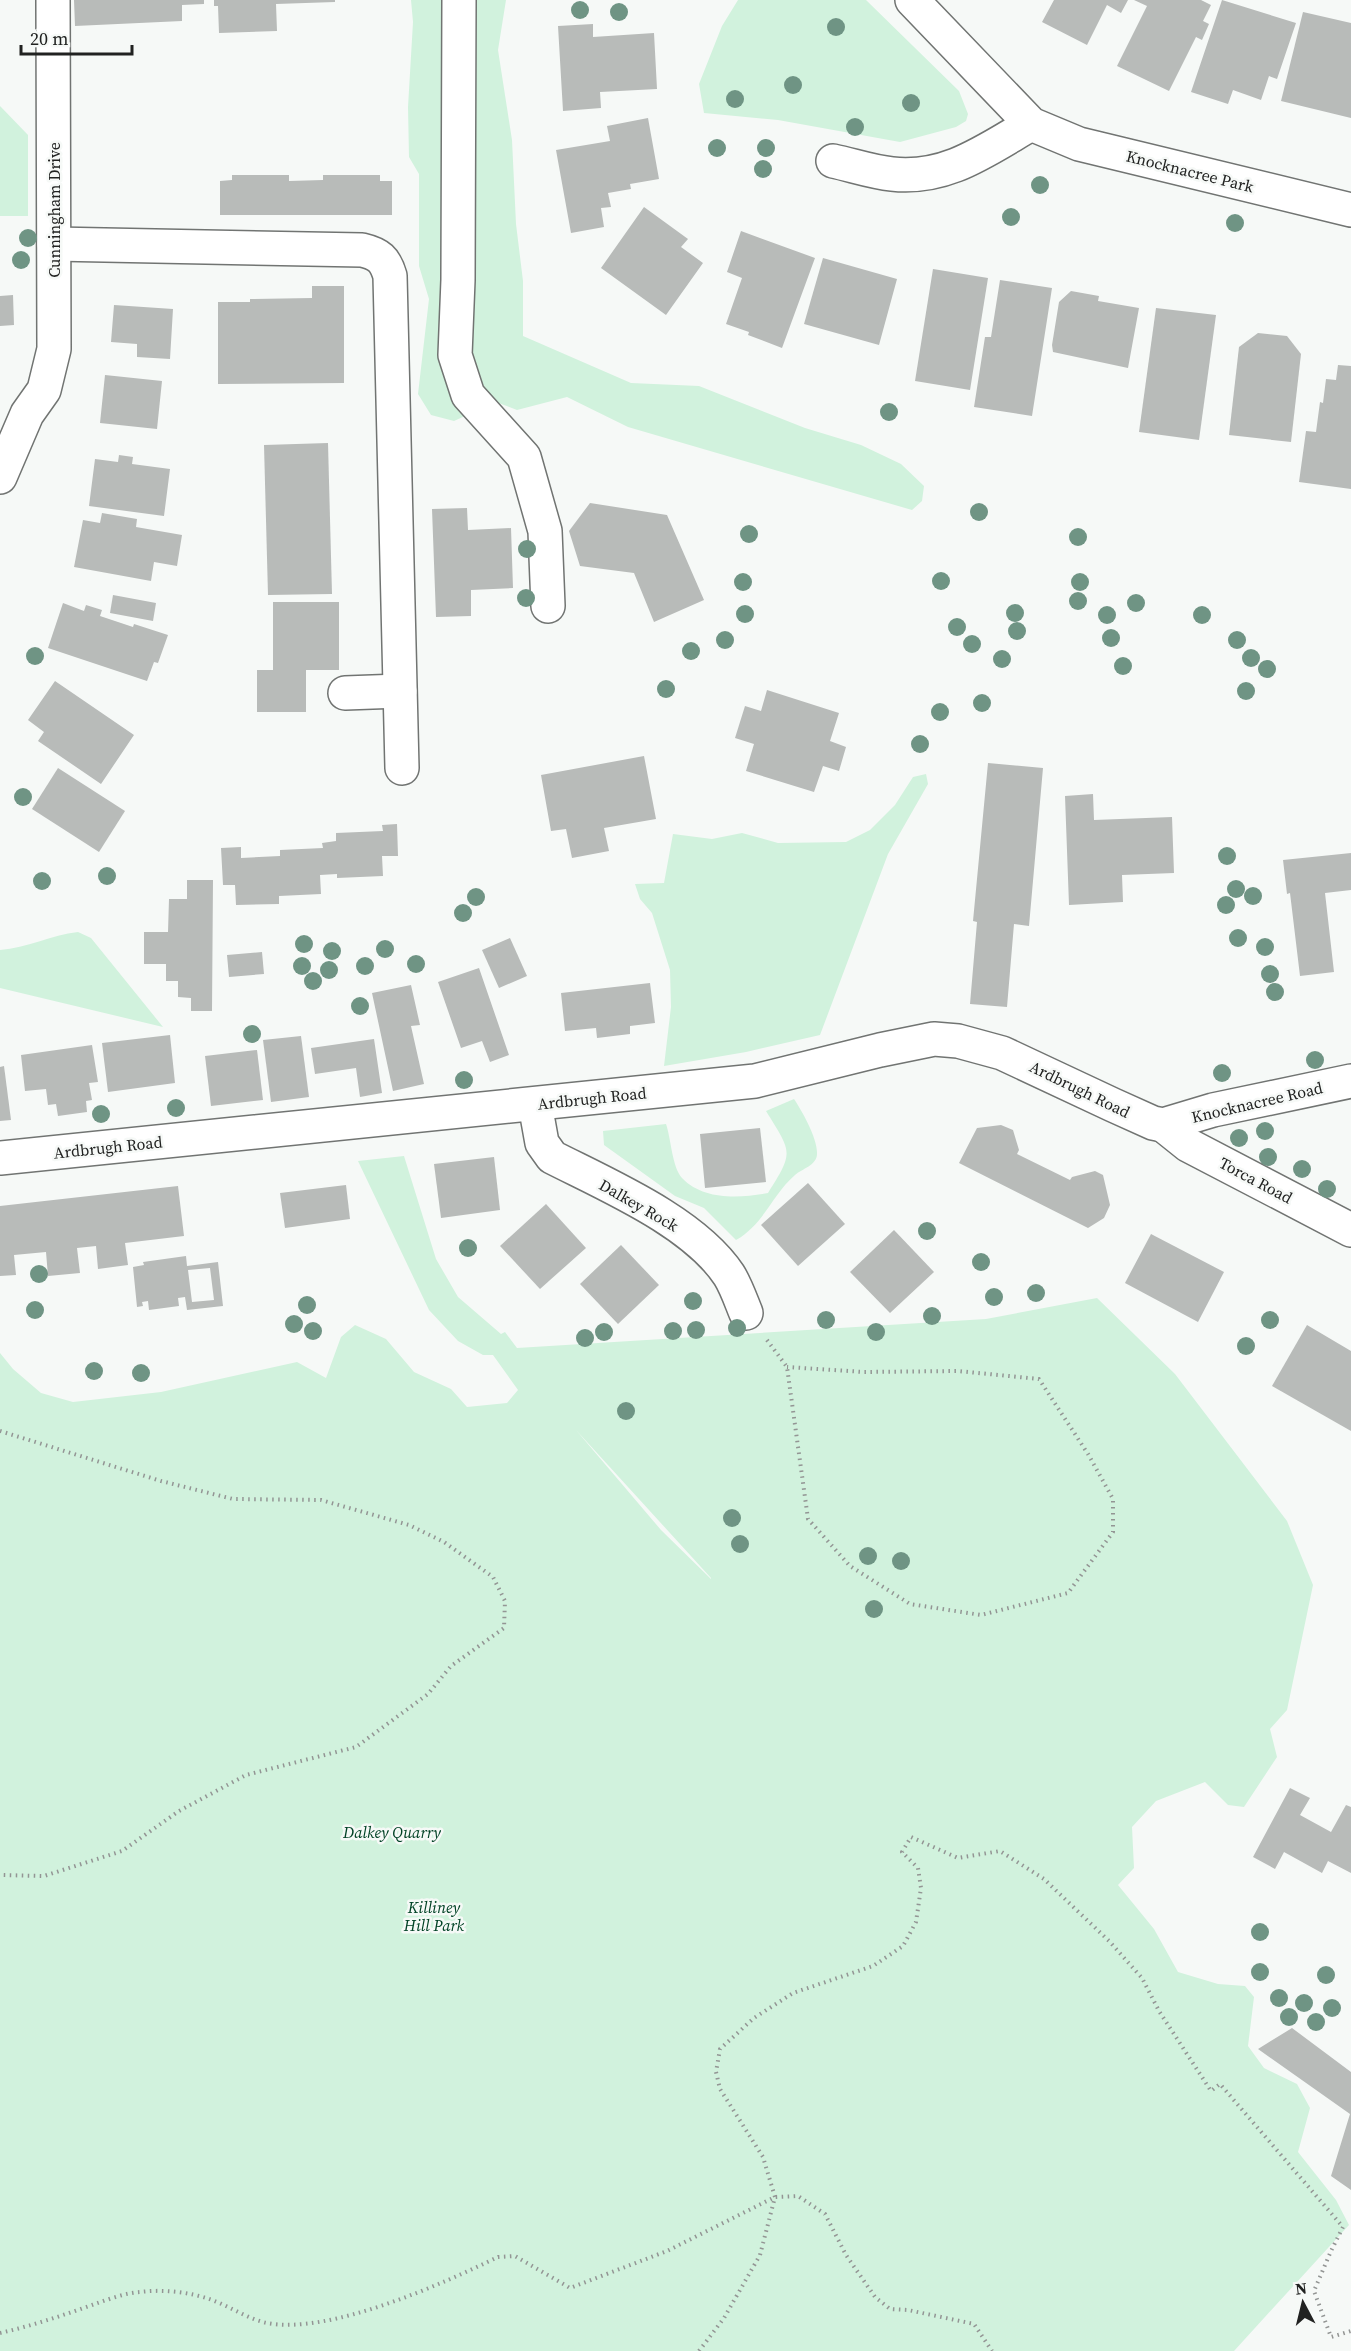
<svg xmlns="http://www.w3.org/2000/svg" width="1351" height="2351" font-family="'Source Serif 4',serif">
  <rect width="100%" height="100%" fill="#f6f9f7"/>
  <!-- green -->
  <g fill="#d1f2dd" fill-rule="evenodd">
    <polygon points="411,0 506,0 498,50 512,140 516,224 523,281 523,336 631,383 699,386 805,428 861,445 901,464 924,486 922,501 912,510 628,427 567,397 517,410 496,402 454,421 431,415 418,394 429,299 419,266 419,174 409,157 408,107 413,22"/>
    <polygon points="738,0 866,0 959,91 968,114 966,121 956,127 900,142 778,120 704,113 699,84 722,26"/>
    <polygon points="0,106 28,135 28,216 0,216"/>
    <polygon points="926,774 928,784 888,854 820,1035 746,1052 664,1066 671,1007 670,970 652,913 640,899 635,884 664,883 673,834 712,839 742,833 778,843 846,842 870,830 895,805 913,777"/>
    <path d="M78,932L91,938L163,1027L0,988V950C27,948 51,935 78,932Z"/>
    <path d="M794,1099C802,1111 818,1139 817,1154C817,1165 802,1169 795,1175C772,1195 764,1224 736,1240L704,1208L675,1196L604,1145L603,1131L666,1124C671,1138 672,1167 682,1178C704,1201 741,1198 768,1193C795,1151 791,1152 766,1111Z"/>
    <path d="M404,1156L436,1259L458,1297L501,1334L505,1332L517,1348L986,1319L1097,1298L1175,1374L1287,1521L1313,1585L1287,1710L1270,1729L1277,1757L1244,1807L1228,1805L1205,1782L1156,1801L1132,1827L1134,1868L1118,1885L1154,1929L1178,1972L1218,1984L1245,1986L1254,1997L1248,2046L1264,2068L1297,2084L1310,2108L1298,2152L1336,2200L1349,2225L1234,2351H0V1353L13,1369L41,1393L73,1402L161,1392L297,1362L326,1378L341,1337L355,1325L386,1339L414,1372L451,1389L467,1407L507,1403L518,1390L493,1355H483L458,1341L429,1310L358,1161ZM576,1430L711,1578V1579L661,1530Z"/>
  </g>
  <!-- building -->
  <g fill="#b8bbb9" fill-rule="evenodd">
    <polygon points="74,0 204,0 204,4 182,5 182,21 75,26"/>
    <polygon points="214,0 335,0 335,2 276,4 277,31 219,33 218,6 214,6"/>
    <polygon points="1054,0 1128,0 1121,13 1107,5 1087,45 1042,22"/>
    <polygon points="1134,0 1201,0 1211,5 1203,21 1209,24 1202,40 1196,37 1169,91 1117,66 1147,6"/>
    <polygon points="1222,0 1296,23 1277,79 1269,76 1261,100 1233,90 1228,104 1191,92"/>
    <polygon points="1303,12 1351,23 1351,118 1281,101"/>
    <polygon points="593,24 593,37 654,33 657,89 600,92 601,108 563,111 558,26"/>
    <polygon points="648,118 659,179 630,184 631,189 608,193 611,207 601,208 604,227 571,233 556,150 610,141 607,126"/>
    <polygon points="232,175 289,175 289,181 323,180 323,175 380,175 380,181 392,181 392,215 220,215 220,181 232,180"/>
    <polygon points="644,207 688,239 681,247 703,263 666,315 601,268"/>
    <polygon points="741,231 815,258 782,348 748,335 749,332 726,324 742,278 727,272"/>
    <polygon points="823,258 897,279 879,345 804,324"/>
    <polygon points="933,269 988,278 970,390 915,381"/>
    <polygon points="1000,280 1052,288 1032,416 974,407 985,337 991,337"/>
    <polygon points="312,286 344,286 344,383 218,384 218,302 250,302 250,299 312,298"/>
    <polygon points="1071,291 1099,296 1098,301 1139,308 1128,368 1053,352 1052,345 1059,302"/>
    <polygon points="13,295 14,325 0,326 0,296"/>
    <polygon points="114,305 173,309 170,359 137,357 137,344 111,342"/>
    <polygon points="1156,308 1216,315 1199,440 1139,432"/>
    <polygon points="1258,333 1287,336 1301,354 1291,442 1229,435 1239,347"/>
    <polygon points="1338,365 1351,366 1351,489 1299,482 1306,431 1316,432 1320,402 1323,403 1326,379 1336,380"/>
    <polygon points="105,375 162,381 157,429 100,423"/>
    <polygon points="328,443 332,594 268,595 264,445"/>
    <polygon points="119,455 133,457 132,464 170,469 164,516 89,506 95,459 118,462"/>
    <polygon points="590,503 667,515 704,600 654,622 634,573 580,566 569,531"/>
    <polygon points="467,508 468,530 511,528 513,588 471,590 471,616 436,617 432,509"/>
    <polygon points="102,513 137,519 136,527 182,535 177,566 154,562 151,581 74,567 83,520 100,523"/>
    <polygon points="113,595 156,603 153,621 110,613"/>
    <polygon points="273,602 339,602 339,670 306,670 306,712 257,712 257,670 273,670"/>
    <polygon points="63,603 84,611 86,605 102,610 100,616 133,627 134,624 168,635 158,663 154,662 147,681 48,648"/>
    <polygon points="55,681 134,735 101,784 38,741 44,732 28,720"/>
    <polygon points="767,690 839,713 830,741 846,747 839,771 823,766 814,792 746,771 754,744 735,738 745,706 761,711"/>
    <polygon points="644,756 656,819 604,828 609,851 572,858 566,829 551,831 541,775"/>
    <polygon points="988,763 1043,768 1029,926 1014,924 1007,1007 970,1004 977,922 973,921"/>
    <polygon points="58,768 125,811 99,852 32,809"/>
    <polygon points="1093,794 1094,820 1172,817 1174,873 1122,875 1123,902 1069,905 1065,796"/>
    <polygon points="397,824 398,856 382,856 383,876 337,878 337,874 320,875 321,894 279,896 279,904 236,905 235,885 223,885 221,848 241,847 241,858 280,856 280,850 323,848 322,843 336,841 336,833 383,831 382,825"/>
    <polygon points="1351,853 1351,890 1325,893 1334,972 1300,976 1290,893 1287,894 1283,860"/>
    <polygon points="187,880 213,880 212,1011 191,1011 191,998 178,997 178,981 166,981 166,964 144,964 144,932 168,932 169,899 187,899"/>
    <polygon points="510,938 527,976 499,988 482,950"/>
    <polygon points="262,952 264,974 229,977 227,955"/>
    <polygon points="479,968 509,1055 490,1062 482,1041 461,1048 438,982"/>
    <polygon points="650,983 655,1023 630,1026 630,1034 597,1038 596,1028 565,1031 561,993"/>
    <polygon points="411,985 420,1025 411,1026 424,1084 393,1091 372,993"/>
    <polygon points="170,1035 175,1083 108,1092 102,1043"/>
    <polygon points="301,1036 309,1097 271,1102 263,1040"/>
    <polygon points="374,1039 382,1093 360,1097 356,1068 315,1074 311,1048"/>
    <polygon points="92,1045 98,1082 89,1083 92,1100 86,1101 87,1112 58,1116 56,1104 48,1105 46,1089 25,1091 21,1055"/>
    <polygon points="257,1050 263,1100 211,1106 205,1056"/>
    <polygon points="4,1066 11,1120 0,1121 0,1067"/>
    <polygon points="1001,1125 1013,1130 1019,1150 1017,1154 1070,1180 1072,1177 1095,1171 1103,1175 1110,1205 1104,1218 1088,1228 959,1163 977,1128"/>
    <polygon points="760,1128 766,1182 705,1188 700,1134"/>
    <polygon points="494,1157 500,1210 441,1218 434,1164"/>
    <polygon points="808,1183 845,1224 798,1266 761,1225"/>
    <polygon points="346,1185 350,1219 285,1228 280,1193"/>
    <polygon points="178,1186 184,1236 125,1243 128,1265 98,1269 96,1246 77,1248 80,1273 48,1276 46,1252 14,1255 16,1275 0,1276 0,1206"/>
    <polygon points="546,1204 586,1248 540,1289 500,1246"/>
    <polygon points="894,1230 934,1272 890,1313 850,1272"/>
    <polygon points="1151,1234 1224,1272 1198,1322 1125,1283"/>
    <polygon points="621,1245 659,1285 618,1324 580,1284"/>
    <path d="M186,1256L187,1266L218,1262L223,1306L187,1310L185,1297L178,1298L179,1306L149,1310L148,1301L142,1302L143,1306L137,1307L133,1267L144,1265L143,1262ZM210,1268L214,1300L192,1302L188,1270Z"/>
    <polygon points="1307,1325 1351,1351 1351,1431 1272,1386"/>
    <polygon points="1290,1788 1310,1798 1300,1815 1331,1832 1346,1805 1351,1807 1351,1873 1328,1861 1322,1873 1284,1852 1275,1869 1253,1857"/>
    <polygon points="1292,2028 1351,2072 1351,2190 1331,2176 1350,2114 1258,2049"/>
  </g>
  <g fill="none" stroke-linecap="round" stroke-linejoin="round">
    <defs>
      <g id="minor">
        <polyline points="459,0 458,280 455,355 468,395 524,457 545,531 548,606"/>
        <polyline points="912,0 1031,124 1079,144 1351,210"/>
        <path d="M833,161C852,165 872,172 892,174C947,180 986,150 1031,124"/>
        <path d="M54,244L362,250C379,254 385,259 390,276L402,768"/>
        <polyline points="0,477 27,414 44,390 54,349 53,0"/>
        <polyline points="345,693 400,691"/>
        <path d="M535,1104L542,1143L552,1157C607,1185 694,1222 729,1275C736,1286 741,1301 746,1313"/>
        <polyline points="1163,1125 1188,1145 1351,1230"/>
        <polyline points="0,1158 755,1081 880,1050 934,1039 958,1041 1002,1053 1113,1105 1153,1123 1163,1125 1213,1110 1351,1081"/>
      </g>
    </defs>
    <!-- minor casing -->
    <use href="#minor" stroke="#717472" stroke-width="36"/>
    <!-- path -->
    <g stroke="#939594" stroke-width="4" stroke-dasharray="1.5 4.5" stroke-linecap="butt">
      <polyline points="767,1340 787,1367 808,1519 850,1566 910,1604 981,1615 1068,1593 1113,1532 1113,1499 1088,1454 1039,1379 958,1371 864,1372 787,1367"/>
      <polyline points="0,1431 161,1481 233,1499 321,1500 409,1525 444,1542 493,1577 505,1601 504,1628 451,1666 428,1694 356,1747 246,1775 179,1811 122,1851 44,1876 0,1875"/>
      <path d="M0,2333C31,2326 61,2316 92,2305C107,2300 124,2293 140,2292C164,2289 190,2292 212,2300C231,2307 248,2319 267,2323C329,2335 442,2284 498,2257L515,2256L570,2288L667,2251L775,2197L798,2196L825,2214L846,2255L875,2297L890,2309L908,2310L974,2324L992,2351"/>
      <polyline points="699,2351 724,2318 760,2255 775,2197 763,2157 720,2089 716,2072 720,2049 754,2018 793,1993 873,1966 903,1946 916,1922 921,1888 918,1868 902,1852 911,1837 958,1858 1000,1851 1044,1879 1109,1941 1142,1978 1159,2011 1211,2091 1220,2084 1343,2227 1331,2251 1314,2291 1331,2337 1351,2331"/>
    </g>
    <!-- minor -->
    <use href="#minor" stroke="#fff" stroke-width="33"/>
  </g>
  <!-- trees -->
  <g fill="#6f9484">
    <circle cx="580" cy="10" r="9"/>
    <circle cx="619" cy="12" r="9"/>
    <circle cx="836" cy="27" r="9"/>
    <circle cx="793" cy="85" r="9"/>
    <circle cx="735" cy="99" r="9"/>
    <circle cx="911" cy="103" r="9"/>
    <circle cx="855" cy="127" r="9"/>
    <circle cx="717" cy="148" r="9"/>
    <circle cx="766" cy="148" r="9"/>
    <circle cx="763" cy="169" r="9"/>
    <circle cx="1040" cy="185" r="9"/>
    <circle cx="1011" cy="217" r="9"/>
    <circle cx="1235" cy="223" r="9"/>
    <circle cx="28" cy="238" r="9"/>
    <circle cx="21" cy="260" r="9"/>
    <circle cx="889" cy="412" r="9"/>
    <circle cx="979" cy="512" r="9"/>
    <circle cx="749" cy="534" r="9"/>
    <circle cx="1078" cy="537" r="9"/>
    <circle cx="527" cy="549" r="9"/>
    <circle cx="941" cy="581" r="9"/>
    <circle cx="743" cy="582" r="9"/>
    <circle cx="1080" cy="582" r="9"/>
    <circle cx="526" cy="598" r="9"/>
    <circle cx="1078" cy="601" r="9"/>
    <circle cx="1136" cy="603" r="9"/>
    <circle cx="1015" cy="613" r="9"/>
    <circle cx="745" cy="614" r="9"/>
    <circle cx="1107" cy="615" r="9"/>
    <circle cx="1202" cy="615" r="9"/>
    <circle cx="957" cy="627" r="9"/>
    <circle cx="1017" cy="631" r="9"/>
    <circle cx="1111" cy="638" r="9"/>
    <circle cx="725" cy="640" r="9"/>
    <circle cx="1237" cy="640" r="9"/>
    <circle cx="972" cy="644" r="9"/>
    <circle cx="691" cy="651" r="9"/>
    <circle cx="35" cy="656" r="9"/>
    <circle cx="1251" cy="658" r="9"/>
    <circle cx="1002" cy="659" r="9"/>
    <circle cx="1123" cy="666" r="9"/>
    <circle cx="1267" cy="669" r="9"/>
    <circle cx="666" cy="689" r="9"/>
    <circle cx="1246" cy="691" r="9"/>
    <circle cx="982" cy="703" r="9"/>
    <circle cx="940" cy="712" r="9"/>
    <circle cx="920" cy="744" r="9"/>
    <circle cx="23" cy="797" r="9"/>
    <circle cx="1227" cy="856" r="9"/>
    <circle cx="107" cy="876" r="9"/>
    <circle cx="42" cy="881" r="9"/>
    <circle cx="1236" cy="889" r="9"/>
    <circle cx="1253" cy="896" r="9"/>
    <circle cx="476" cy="897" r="9"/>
    <circle cx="1226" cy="905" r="9"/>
    <circle cx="463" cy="913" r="9"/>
    <circle cx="1238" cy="938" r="9"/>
    <circle cx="304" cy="944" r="9"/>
    <circle cx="1265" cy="947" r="9"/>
    <circle cx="385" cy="949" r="9"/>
    <circle cx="332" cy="951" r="9"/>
    <circle cx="416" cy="964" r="9"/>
    <circle cx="302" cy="966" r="9"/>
    <circle cx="365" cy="966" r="9"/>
    <circle cx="329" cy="970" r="9"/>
    <circle cx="1270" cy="974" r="9"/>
    <circle cx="313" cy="981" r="9"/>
    <circle cx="1275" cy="992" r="9"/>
    <circle cx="360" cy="1006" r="9"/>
    <circle cx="252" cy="1034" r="9"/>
    <circle cx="1315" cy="1060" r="9"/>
    <circle cx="1222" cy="1073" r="9"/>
    <circle cx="464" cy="1080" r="9"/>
    <circle cx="176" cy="1108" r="9"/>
    <circle cx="101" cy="1114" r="9"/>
    <circle cx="1265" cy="1131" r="9"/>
    <circle cx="1239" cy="1138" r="9"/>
    <circle cx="1268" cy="1157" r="9"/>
    <circle cx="1302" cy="1169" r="9"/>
    <circle cx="1327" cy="1189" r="9"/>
    <circle cx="927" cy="1231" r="9"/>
    <circle cx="468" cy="1248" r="9"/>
    <circle cx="981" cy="1262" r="9"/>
    <circle cx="39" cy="1274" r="9"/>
    <circle cx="1036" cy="1293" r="9"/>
    <circle cx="994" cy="1297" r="9"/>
    <circle cx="693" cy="1301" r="9"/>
    <circle cx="307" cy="1305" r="9"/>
    <circle cx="35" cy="1310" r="9"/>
    <circle cx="932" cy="1316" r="9"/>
    <circle cx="826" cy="1320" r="9"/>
    <circle cx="1270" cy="1320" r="9"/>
    <circle cx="294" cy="1324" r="9"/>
    <circle cx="737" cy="1328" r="9"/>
    <circle cx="696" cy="1330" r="9"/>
    <circle cx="313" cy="1331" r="9"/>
    <circle cx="673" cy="1331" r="9"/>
    <circle cx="604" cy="1332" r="9"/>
    <circle cx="876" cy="1332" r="9"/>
    <circle cx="585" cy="1338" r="9"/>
    <circle cx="1246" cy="1346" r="9"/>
    <circle cx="94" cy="1371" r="9"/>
    <circle cx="141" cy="1373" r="9"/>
    <circle cx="626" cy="1411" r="9"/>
    <circle cx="732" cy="1518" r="9"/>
    <circle cx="740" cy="1544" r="9"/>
    <circle cx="868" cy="1556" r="9"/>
    <circle cx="901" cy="1561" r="9"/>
    <circle cx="874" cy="1609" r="9"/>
    <circle cx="1260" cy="1932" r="9"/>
    <circle cx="1260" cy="1972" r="9"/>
    <circle cx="1326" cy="1975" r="9"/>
    <circle cx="1279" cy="1998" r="9"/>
    <circle cx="1304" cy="2003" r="9"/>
    <circle cx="1332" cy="2008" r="9"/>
    <circle cx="1289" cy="2017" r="9"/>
    <circle cx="1316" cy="2022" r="9"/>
  </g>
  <g text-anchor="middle" stroke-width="5" stroke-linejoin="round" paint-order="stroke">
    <!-- street labels -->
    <g font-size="16" fill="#212221" stroke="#f6f9f7">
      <text transform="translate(1190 171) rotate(14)" y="6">Knocknacree Park</text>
      <text transform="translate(54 210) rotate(-90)" y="6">Cunningham Drive</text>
      <text transform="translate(1080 1089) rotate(26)" y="6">Ardbrugh Road</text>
      <text transform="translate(592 1098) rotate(-6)" y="6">Ardbrugh Road</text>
      <text transform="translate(1257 1102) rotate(-13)" y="6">Knocknacree Road</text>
      <text transform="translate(108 1147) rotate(-6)" y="6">Ardbrugh Road</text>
      <text transform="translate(1256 1180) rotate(28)" y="6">Torca Road</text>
      <text transform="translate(639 1205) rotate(30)" y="6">Dalkey Rock</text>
    </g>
    <!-- park labels -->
    <g font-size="16" font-style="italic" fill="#004225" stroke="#f6f9f7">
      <text x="392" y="1838">Dalkey Quarry</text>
      <text x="434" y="1913">Killiney<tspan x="434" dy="18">Hill Park</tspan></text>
    </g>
  </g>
  <!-- north arrow -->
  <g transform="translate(1303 2303) rotate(353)" stroke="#f6f9f7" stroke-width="4.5" paint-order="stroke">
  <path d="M0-4.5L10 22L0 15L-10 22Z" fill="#212221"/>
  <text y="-9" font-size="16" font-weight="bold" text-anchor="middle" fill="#212221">N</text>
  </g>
  <!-- scale -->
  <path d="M21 45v9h111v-9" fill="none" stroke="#212221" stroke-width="3"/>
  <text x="30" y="45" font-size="18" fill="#212221" stroke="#f6f9f7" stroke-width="4.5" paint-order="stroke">20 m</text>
</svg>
